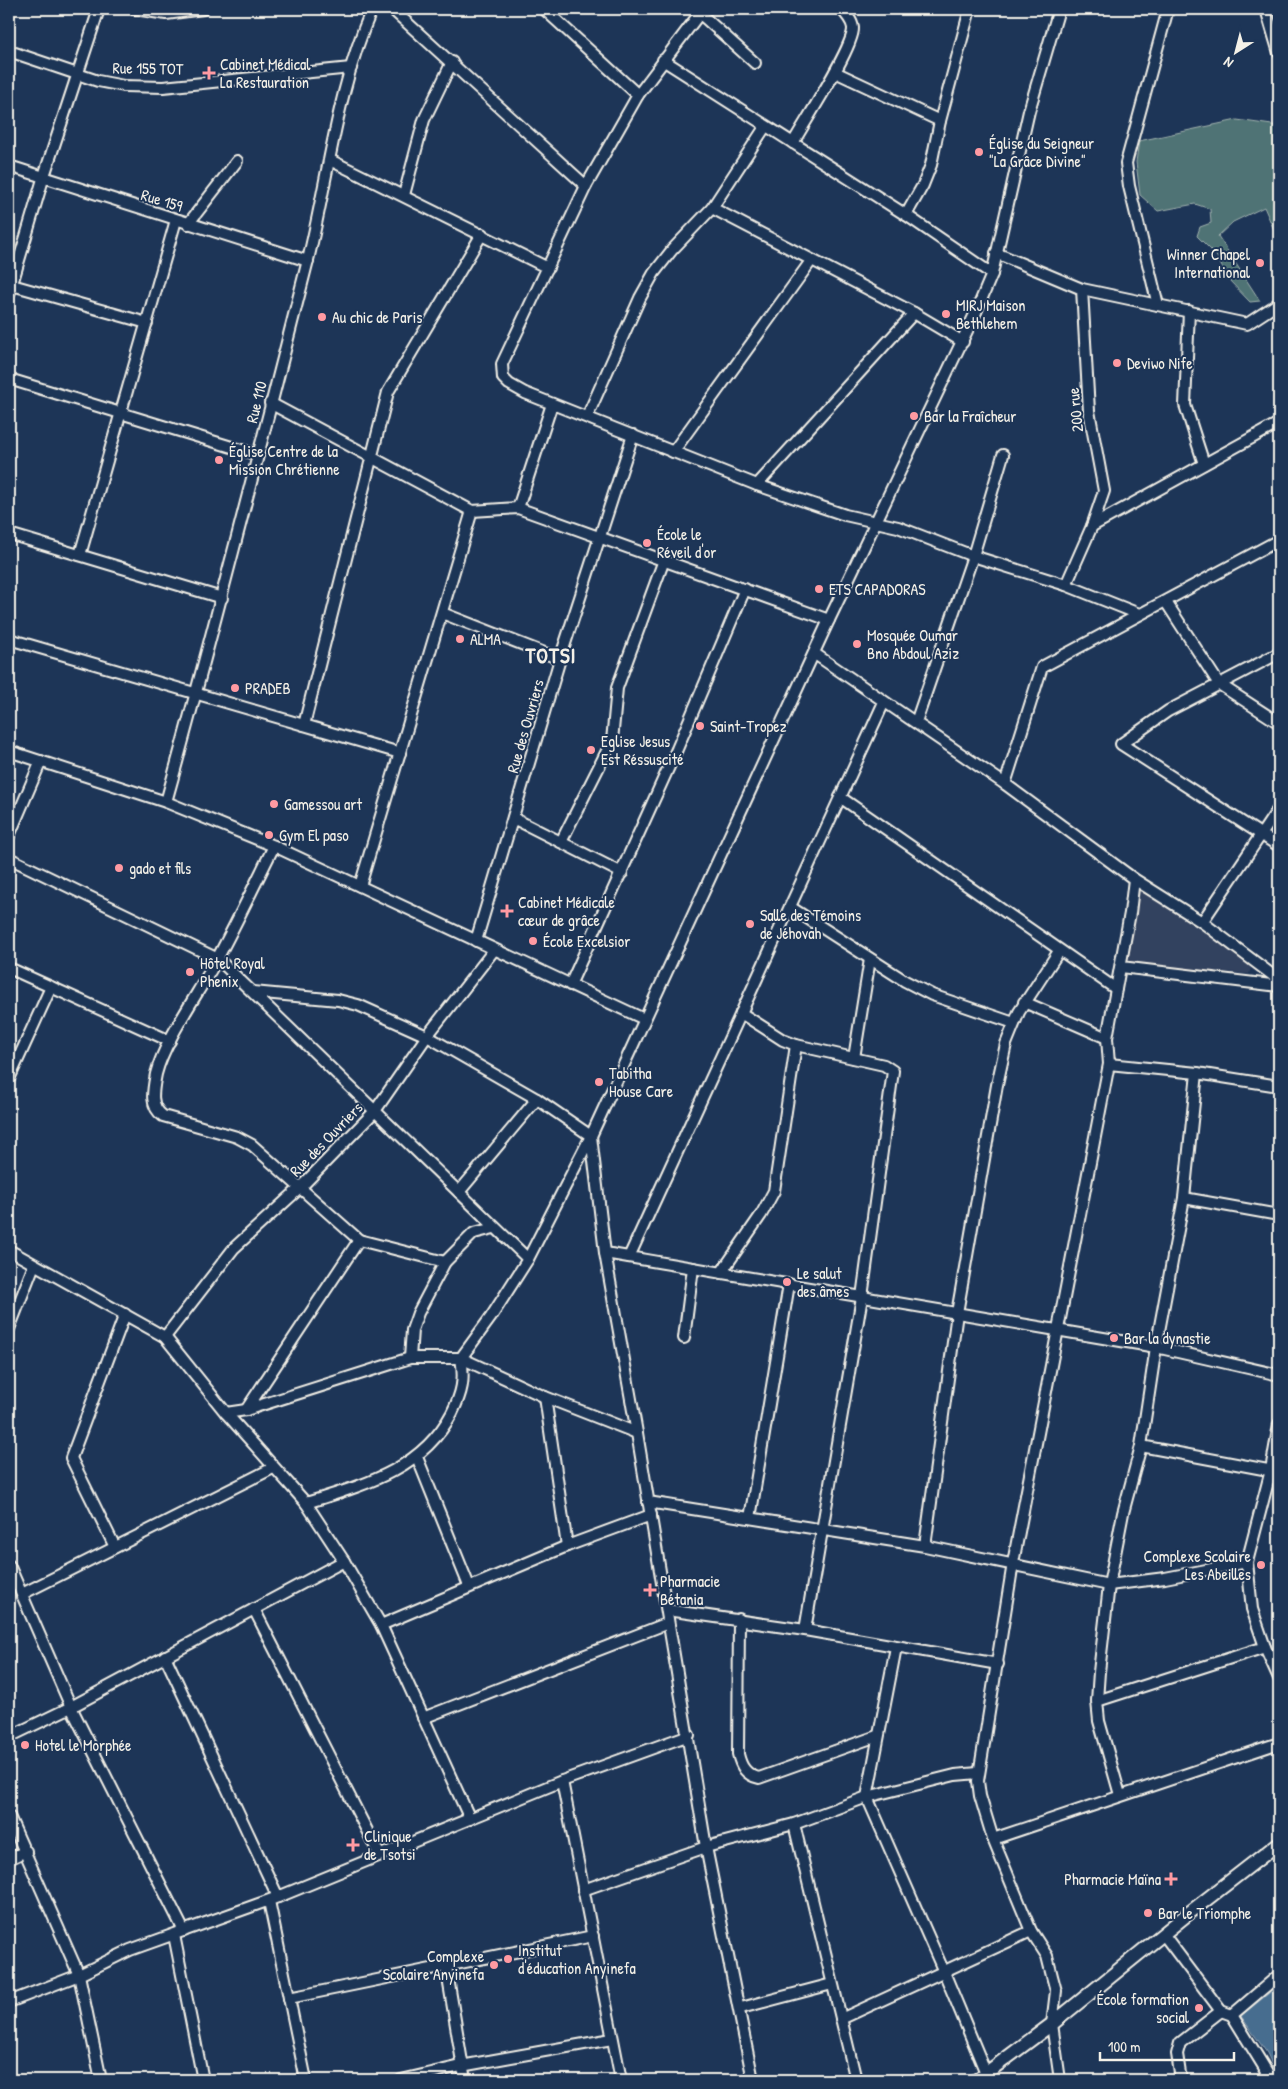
<svg xmlns="http://www.w3.org/2000/svg" width="1288" height="2089" font-family="'Patrick Hand',sans-serif">
  <rect width="100%" height="100%" fill="#1d3557"/>
  <filter id="ink" filterUnits="userSpaceOnUse"><feTurbulence type="fractalNoise" baseFrequency=".02" numOctaves="2"/><feDisplacementMap in="SourceGraphic" scale="10" xChannelSelector="R" yChannelSelector="G"/><feConvolveMatrix kernelMatrix="1 2 1 2 8 2 1 2 1" color-interpolation-filters="sRGB"/></filter>
  <g filter="url(#ink)">
    <!-- built -->
    <polygon fill="#33425e" points="1138,889 1252,963 1249,974 1125,964"/>
    <!-- green -->
    <polygon fill="#4f7374" stroke="#a2b2ae" points="1237,120 1279,126 1279,241 1264,207 1233,222 1218,236 1260,301 1250,302 1228,279 1216,255 1197,236 1200,227 1211,223 1210,209 1195,204 1158,211 1140,195 1136,162 1139,141"/>
    <!-- water -->
    <polygon fill="#476d8f" stroke="#8ca2b3" points="1279,1985 1279,2080 1267,2053 1241,2016"/>
    <g fill="none" stroke-linecap="round" stroke-linejoin="round">
      <defs>
        <g id="minor">
          <polyline points="135,9 166,14 203,9"/>
          <polyline points="392,9 586,186"/>
          <polyline points="544,9 638,95"/>
          <polyline points="695,9 755,63"/>
          <polyline points="703,9 638,95 586,186 502,364 503,378 509,384 525,393 757,485 845,515 898,527 973,556 1066,585 1139,614"/>
          <polyline points="1266,9 1279,53"/>
          <polyline points="9,51 98,81 124,86 163,87 351,68"/>
          <polyline points="663,60 906,215 992,274"/>
          <polyline points="835,72 940,121"/>
          <path d="M793,143C804,123 854,47 853,28C852,20 846,14 841,9"/>
          <polyline points="330,160 548,268"/>
          <polyline points="9,166 308,261"/>
          <polyline points="404,195 424,120 452,62"/>
          <polyline points="712,208 914,313 963,342"/>
          <polyline points="906,215 923,185 931,165 940,121 970,9"/>
          <polyline points="188,224 237,161"/>
          <polyline points="996,253 1082,289 1247,324 1279,303"/>
          <polyline points="12,285 147,323"/>
          <polyline points="9,294 43,179 99,9"/>
          <polyline points="1158,305 1129,186 1126,163 1168,9"/>
          <polyline points="1189,311 1185,405 1204,464"/>
          <polyline points="9,379 258,455"/>
          <polyline points="270,403 472,511 518,508 829,620"/>
          <polyline points="587,417 640,298 654,273 672,250 712,208 765,127"/>
          <polyline points="673,452 811,261"/>
          <polyline points="757,485 914,313"/>
          <polyline points="518,508 552,404"/>
          <polyline points="1092,526 1279,423"/>
          <polyline points="9,534 222,598"/>
          <polyline points="80,555 176,220"/>
          <polyline points="1066,585 1092,526 1104,491 1089,411 1082,289"/>
          <polyline points="1166,602 1219,684 1279,723"/>
          <polyline points="442,613 560,659"/>
          <polyline points="9,639 400,753"/>
          <polyline points="1279,653 1168,711 1121,744 1279,846"/>
          <polyline points="815,654 1005,784 1134,879 1202,922 1279,980"/>
          <polyline points="916,722 973,556 1003,455"/>
          <polyline points="304,725 388,392 482,234"/>
          <polyline points="9,751 166,802 274,846 644,1019"/>
          <polyline points="1005,784 1042,667 1279,540"/>
          <polyline points="840,797 1116,989"/>
          <path d="M166,802C216,623 261,444 307,264C328,180 337,88 372,9"/>
          <polyline points="513,818 622,873"/>
          <polyline points="9,836 41,761"/>
          <polyline points="561,842 612,741 617,688 664,560"/>
          <path d="M274,846C255,884 237,922 217,959C200,991 164,1041 156,1074C153,1090 149,1106 163,1116L237,1137L252,1145L359,1240"/>
          <polyline points="9,858 218,959 528,1259"/>
          <polyline points="360,886 472,511"/>
          <polyline points="790,907 905,981 932,995 1014,1023"/>
          <polyline points="1202,922 1279,808"/>
          <polyline points="476,941 560,659 633,435"/>
          <polyline points="1121,967 1279,986"/>
          <polyline points="9,968 170,1041"/>
          <polyline points="570,985 677,749 745,589"/>
          <polyline points="253,992 338,1000 358,1005 427,1036 537,1099 591,1136 605,1253 637,1433 706,1847 753,2080"/>
          <polyline points="1024,1002 1107,1038"/>
          <polyline points="741,1013 783,1040 796,1045 884,1065 893,1071 862,1297 805,1630"/>
          <polyline points="854,1058 870,959"/>
          <polyline points="1109,1064 1197,1073 1279,1086"/>
          <polyline points="9,1079 51,987"/>
          <polyline points="459,1192 537,1099"/>
          <polyline points="1184,1198 1279,1215"/>
          <polyline points="9,1250 165,1337 226,1413 306,1503 344,1561 381,1625 470,1819"/>
          <polyline points="605,1253 1156,1347 1279,1375"/>
          <polyline points="629,1257 884,702"/>
          <polyline points="721,1273 761,1215 774,1191 796,1045"/>
          <polyline points="9,1329 34,1265"/>
          <polyline points="165,1337 234,1248 301,1187 375,1111 427,1036 494,950"/>
          <polyline points="684,1338 693,1268"/>
          <polyline points="410,1358 412,1330 418,1313 445,1262 474,1233 494,1228"/>
          <polyline points="545,1397 567,1546"/>
          <polyline points="246,1410 359,1240 445,1262"/>
          <path d="M226,1413L246,1410L410,1358H461C465,1380 462,1393 452,1413C422,1470 364,1485 306,1503"/>
          <polyline points="1279,1424 1271,1470 1247,1562 1252,1609 1265,1647 1279,1678"/>
          <polyline points="637,1433 545,1397 461,1358 491,1317 528,1259 591,1136 829,620 976,312 992,274 1029,111 1059,9"/>
          <polyline points="1141,1446 1279,1472"/>
          <polyline points="417,1457 469,1586"/>
          <polyline points="648,1502 925,1546 1109,1585 1165,1578 1247,1562"/>
          <polyline points="750,1518 789,1284"/>
          <polyline points="925,1546 957,1313 997,1085 1006,1044 1019,1012 1059,951"/>
          <polyline points="115,1547 71,1458 125,1314"/>
          <polyline points="9,1565 71,1707 184,1931"/>
          <polyline points="22,1594 273,1468"/>
          <polyline points="254,1609 379,1854"/>
          <polyline points="667,1610 805,1630 998,1664"/>
          <path d="M739,1619L738,1754C741,1767 746,1775 759,1778L877,1736"/>
          <polyline points="381,1625 567,1546 651,1515"/>
          <polyline points="896,1647 867,1797 944,1972 986,2073"/>
          <polyline points="165,1656 278,1897"/>
          <polyline points="1097,1701 1265,1647"/>
          <polyline points="423,1718 668,1623"/>
          <polyline points="9,1737 71,1707 344,1561"/>
          <polyline points="562,1781 621,2080"/>
          <polyline points="1120,1795 1099,1721 1097,1701 1099,1672 1109,1585 1123,1513 1141,1446 1156,1347 1184,1198 1197,1073"/>
          <polyline points="9,1816 79,1975 101,2080"/>
          <polyline points="794,1824 856,2080"/>
          <polyline points="993,1839 1279,1743"/>
          <polyline points="9,1859 26,1851"/>
          <polyline points="583,1890 706,1847 794,1824 867,1797 955,1775 978,1773"/>
          <polyline points="269,1901 306,2080"/>
          <polyline points="174,1935 203,2080"/>
          <polyline points="1164,1935 1221,2011 1232,2015 1272,2080"/>
          <polyline points="446,1966 465,2080"/>
          <polyline points="289,1998 593,1936"/>
          <polyline points="9,2002 79,1975 130,1950 278,1897 562,1781 689,1735"/>
          <polyline points="741,2008 832,1984"/>
          <polyline points="1232,2015 1279,1975"/>
          <polyline points="841,2019 1031,1931"/>
          <polyline points="401,2080 461,2066 612,2039"/>
          <polyline points="1060,2080 1052,2024 1056,1991 1052,1976 1047,1956 1031,1931 993,1839 980,1796 978,1781 1013,1563 1109,1064 1107,1038 1130,913 1134,879"/>
          <polyline points="1181,2080 1177,2054 1180,2043 1221,2011"/>
        </g>
        <polyline id="tertiary" points="977,2080 1052,2024 1189,1913 1279,1843"/>
      </defs>
      <!-- minor casing -->
      <use href="#minor" stroke="#f4f1e8" stroke-width="14"/>
      <!-- tertiary casing -->
      <use href="#tertiary" stroke="#f4f1e8" stroke-width="16"/>
      <!-- minor -->
      <use href="#minor" stroke="#1d3557" stroke-width="10"/>
      <!-- tertiary -->
      <use href="#tertiary" stroke="#1d3557" stroke-width="12"/>
    </g>
  </g>
  <!-- markers -->
  <g fill="#ff9aa2" stroke="#1d3557" stroke-width="2">
    <path d="M206.5 65.5h5v5h5v5h-5v5h-5v-5h-5v-5h5z"/>
    <circle cx="979" cy="152" r="5"/>
    <circle cx="1260" cy="263" r="5"/>
    <circle cx="946" cy="314" r="5"/>
    <circle cx="322" cy="317" r="5"/>
    <circle cx="1117" cy="363" r="5"/>
    <circle cx="914" cy="416" r="5"/>
    <circle cx="219" cy="460" r="5"/>
    <circle cx="647" cy="543" r="5"/>
    <circle cx="819" cy="589" r="5"/>
    <circle cx="460" cy="639" r="5"/>
    <circle cx="857" cy="644" r="5"/>
    <circle cx="235" cy="688" r="5"/>
    <circle cx="700" cy="726" r="5"/>
    <circle cx="591" cy="750" r="5"/>
    <circle cx="274" cy="804" r="5"/>
    <circle cx="269" cy="835" r="5"/>
    <circle cx="119" cy="868" r="5"/>
    <path d="M504.5 903.5h5v5h5v5h-5v5h-5v-5h-5v-5h5z"/>
    <circle cx="750" cy="924" r="5"/>
    <circle cx="533" cy="941" r="5"/>
    <circle cx="190" cy="972" r="5"/>
    <circle cx="599" cy="1082" r="5"/>
    <circle cx="787" cy="1282" r="5"/>
    <circle cx="1114" cy="1338" r="5"/>
    <circle cx="1261" cy="1565" r="5"/>
    <path d="M647.5 1582.5h5v5h5v5h-5v5h-5v-5h-5v-5h5z"/>
    <circle cx="25" cy="1745" r="5"/>
    <path d="M350.5 1837.5h5v5h5v5h-5v5h-5v-5h-5v-5h5z"/>
    <path d="M1168.5 1871.5h5v5h5v5h-5v5h-5v-5h-5v-5h5z"/>
    <circle cx="1148" cy="1913" r="5"/>
    <circle cx="508" cy="1959" r="5"/>
    <circle cx="494" cy="1965" r="5"/>
    <circle cx="1199" cy="2008" r="5"/>
  </g>
  <g text-anchor="middle" stroke-width="4" stroke-linejoin="round" paint-order="stroke">
    <!-- poi labels -->
    <g font-size="16" fill="#f4f1e8" stroke="#1d3557" text-anchor="start">
      <text x="220" y="70">Cabinet Médical<tspan x="220" dy="18">La Restauration</tspan></text>
      <text x="989" y="149">Église du Seigneur<tspan x="989" dy="18">"La Grâce Divine"</tspan></text>
      <text x="1250" y="260" text-anchor="end">Winner Chapel<tspan x="1250" dy="18">International</tspan></text>
      <text x="956" y="311">MIRJ Maison<tspan x="956" dy="18">Bethlehem</tspan></text>
      <text x="332" y="323">Au chic de Paris</text>
      <text x="1127" y="369">Deviwo Nife</text>
      <text x="924" y="422">Bar la Fraîcheur</text>
      <text x="229" y="457">Église Centre de la<tspan x="229" dy="18">Mission Chrétienne</tspan></text>
      <text x="657" y="540">École le<tspan x="657" dy="18">Réveil d'or</tspan></text>
      <text x="829" y="595">ETS CAPADORAS</text>
      <text x="867" y="641">Mosquée Oumar<tspan x="867" dy="18">Bno Abdoul Aziz</tspan></text>
      <text x="470" y="645">ALMA</text>
      <text x="245" y="694">PRADEB</text>
      <text x="710" y="732">Saint-Tropez</text>
      <text x="601" y="747">Eglise Jesus<tspan x="601" dy="18">Est Réssuscité</tspan></text>
      <text x="284" y="810">Gamessou art</text>
      <text x="279" y="841">Gym El paso</text>
      <text x="129" y="874">gado et fils</text>
      <text x="518" y="908">Cabinet Médicale<tspan x="518" dy="18">cœur de grâce</tspan></text>
      <text x="760" y="921">Salle des Témoins<tspan x="760" dy="18">de Jéhovah</tspan></text>
      <text x="543" y="947">École Excelsior</text>
      <text x="200" y="969">Hôtel Royal<tspan x="200" dy="18">Phenix</tspan></text>
      <text x="609" y="1079">Tabitha<tspan x="609" dy="18">House Care</tspan></text>
      <text x="797" y="1279">Le salut<tspan x="797" dy="18">des âmes</tspan></text>
      <text x="1124" y="1344">Bar la dynastie</text>
      <text x="1251" y="1562" text-anchor="end">Complexe Scolaire<tspan x="1251" dy="18">Les Abeilles</tspan></text>
      <text x="660" y="1587">Pharmacie<tspan x="660" dy="18">Bétania</tspan></text>
      <text x="35" y="1751">Hotel le Morphée</text>
      <text x="364" y="1842">Clinique<tspan x="364" dy="18">de Tsotsi</tspan></text>
      <text x="1161" y="1885" text-anchor="end">Pharmacie Maïna</text>
      <text x="1158" y="1919">Bar le Triomphe</text>
      <text x="518" y="1956">Institut<tspan x="518" dy="18">d'éducation Anyinefa</tspan></text>
      <text x="484" y="1962" text-anchor="end">Complexe<tspan x="484" dy="18">Scolaire Anyinefa</tspan></text>
      <text x="1189" y="2005" text-anchor="end">École formation<tspan x="1189" dy="18">social</tspan></text>
    </g>
    <!-- street labels -->
    <g font-size="16" fill="#f4f1e8" stroke="#1d3557">
      <text transform="translate(148 68) rotate(1)" y="6">Rue 155 TOT</text>
      <text transform="translate(162 200) rotate(17)" y="6">Rue 159</text>
      <text transform="translate(256 402) rotate(-76)" y="6">Rue 110</text>
      <text transform="translate(1075 410) rotate(-96)" y="6">200 rue</text>
      <text transform="translate(525 726) rotate(-74)" y="6">Rue des Ouvriers</text>
      <text transform="translate(326 1139) rotate(-46)" y="6">Rue des Ouvriers</text>
    </g>
    <!-- district labels -->
    <g font-size="21" font-weight="bold" letter-spacing="1" fill="#f4f1e8" stroke="#1d3557">
      <text x="551" y="663">TOTSI</text>
    </g>
  </g>
  <!-- margin -->
  <rect width="1288" height="2089" fill="none" stroke="#1d3557" stroke-width="30"/>
  <rect x="15" y="15" width="1258" height="2059" fill="none" stroke="#f4f1e8" stroke-width="2" filter="url(#ink)"/>
  <!-- north arrow -->
  <g transform="translate(1236 52) rotate(216)" stroke="#1d3557" stroke-width="4" paint-order="stroke">
  <path d="M0-4L9 19L0 12L-9 19Z" fill="#f4f1e8"/>
  <text y="-8" font-size="14" font-weight="bold" text-anchor="middle" fill="#f4f1e8">N</text>
  </g>
  <!-- scale -->
  <path d="M1100 2052v8h134v-8" fill="none" stroke="#f4f1e8" stroke-width="2.5"/>
  <text x="1108" y="2052" font-size="15" fill="#f4f1e8" stroke="#1d3557" stroke-width="4" paint-order="stroke">100 m</text>
</svg>
